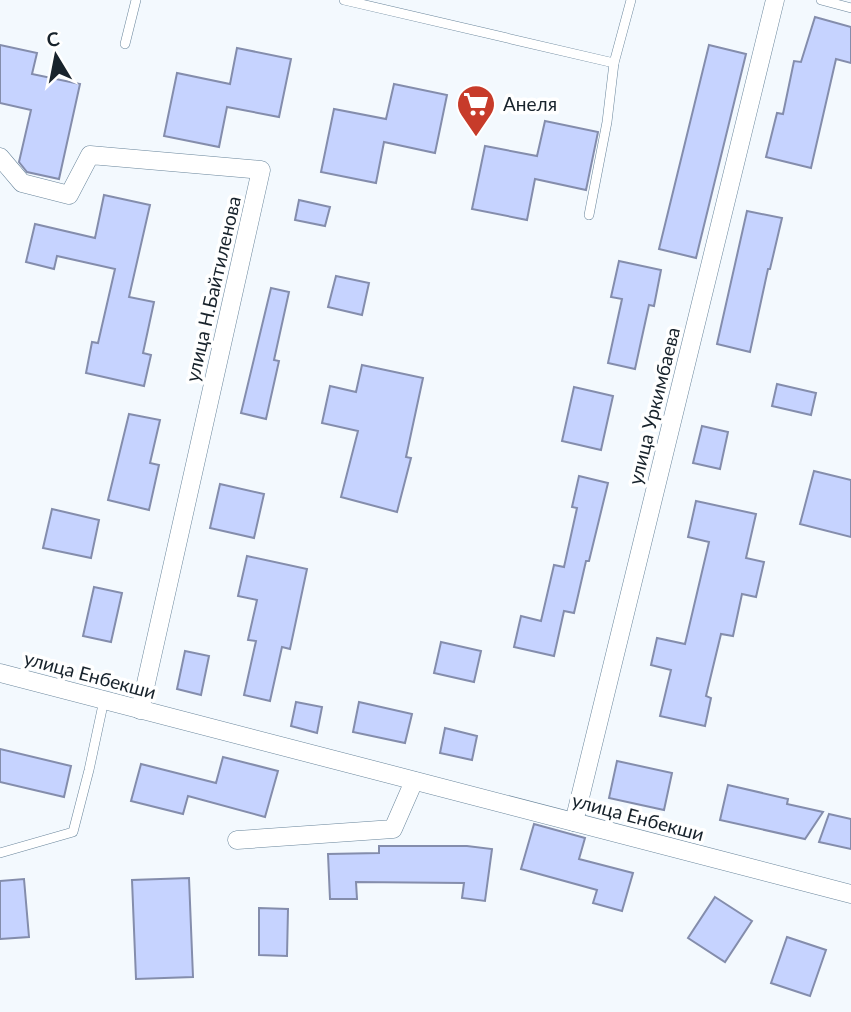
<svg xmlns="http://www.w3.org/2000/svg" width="851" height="1012" font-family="Lato,sans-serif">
  <rect width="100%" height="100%" fill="#f3f9fe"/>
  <!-- building -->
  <g fill="#c6d3ff" stroke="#848dac" stroke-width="2">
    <polygon points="815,17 851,27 851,63 836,59 811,168 766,157 777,113 783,114 794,61 801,62"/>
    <polygon points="0,45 37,53 32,74 80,84 59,179 27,172 19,162 31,110 0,103"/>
    <polygon points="709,45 746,54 696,258 659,249"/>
    <polygon points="237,48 291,59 279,117 227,107 219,147 164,136 177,73 230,84"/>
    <polygon points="394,84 447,95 435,153 384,142 376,183 321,172 334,109 386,119"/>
    <polygon points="545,121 598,132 586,190 535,179 527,220 472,209 485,146 537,156"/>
    <polygon points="104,195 150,205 129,297 154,302 143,353 151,355 144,386 86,373 92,342 98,343 115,269 57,256 54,269 26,262 35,224 95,238"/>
    <polygon points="299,200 330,207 325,226 295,220"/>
    <polygon points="747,211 782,218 770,269 768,269 750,352 717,344"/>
    <polygon points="619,261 661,270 654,306 649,305 635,369 608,363 622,299 611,297"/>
    <polygon points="336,276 369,283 362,315 328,307"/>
    <polygon points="271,288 289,292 274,360 279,361 266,419 241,413"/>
    <polygon points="362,365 423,378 406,457 411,458 397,512 341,497 358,431 322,423 330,386 356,392"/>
    <polygon points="777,384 816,393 811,415 772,406"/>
    <polygon points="574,387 613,396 601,450 562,441"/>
    <polygon points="129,414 160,420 150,463 159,465 149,510 108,500"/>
    <polygon points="702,426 728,432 720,469 693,463"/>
    <polygon points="814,471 851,480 851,537 800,524"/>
    <polygon points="579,476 608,483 589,561 586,561 574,613 564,611 554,656 514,647 521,616 541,621 554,565 564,567 577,508 572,507"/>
    <polygon points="220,484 264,494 254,538 210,528"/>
    <polygon points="696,501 756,514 746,558 764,562 756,597 742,594 733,636 721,634 706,696 711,698 705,726 660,716 671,670 651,665 657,638 685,644 709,542 688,537"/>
    <polygon points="52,509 99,520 91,558 43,548"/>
    <polygon points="247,556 307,569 290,649 282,647 270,701 244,695 256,641 248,640 257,600 238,596"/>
    <polygon points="94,587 122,593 111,642 83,636"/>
    <polygon points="441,642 481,651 474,682 434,673"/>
    <polygon points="185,651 209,656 201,695 177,689"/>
    <polygon points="296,702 322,707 317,733 291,726"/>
    <polygon points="359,702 412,714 405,743 353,732"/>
    <polygon points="445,728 477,736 472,760 440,753"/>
    <polygon points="0,749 71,766 64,797 0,782"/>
    <polygon points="223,757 278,771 265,817 188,796 183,814 131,801 141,764 216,783"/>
    <polygon points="617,761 672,773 664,810 609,798"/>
    <polygon points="728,785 788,799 787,804 823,812 805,839 720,820"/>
    <polygon points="829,814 851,819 851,849 819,842"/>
    <polygon points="534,824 585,838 579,859 633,873 622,911 593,903 597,890 521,869"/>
    <polygon points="379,846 467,846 492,849 485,901 462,898 464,883 356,882 357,899 330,899 328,854 379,853"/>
    <polygon points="189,878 193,977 136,979 132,880"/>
    <polygon points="24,879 29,937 0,939 0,881"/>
    <polygon points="715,897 752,921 725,962 688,938"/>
    <polygon points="259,908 288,909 287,956 259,955"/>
    <polygon points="787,937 826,950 810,996 771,983"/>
  </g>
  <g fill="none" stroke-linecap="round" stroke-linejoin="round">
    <defs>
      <g id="lane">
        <polyline points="344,0 614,63 631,0"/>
        <polyline points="821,0 851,8"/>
        <polyline points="125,44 136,0"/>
        <polyline points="589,215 607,122 614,63"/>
        <polyline points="0,853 73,832 89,770 104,700"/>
      </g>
      <g id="street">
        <polyline points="0,157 22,183 69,195 90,155 261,170 140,710"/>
        <polyline points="0,673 851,894"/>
        <polyline points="574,822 775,0"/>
        <polyline points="237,840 393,829 414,781"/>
      </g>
    </defs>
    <!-- lane casing -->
    <use href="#lane" stroke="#69859b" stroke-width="10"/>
    <!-- street casing -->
    <use href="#street" stroke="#69859b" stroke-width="19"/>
    <!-- lane -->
    <use href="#lane" stroke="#fff" stroke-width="9"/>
    <!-- street -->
    <use href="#street" stroke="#fff" stroke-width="18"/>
  </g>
  <!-- icons -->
  <defs>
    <symbol id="supermarket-pin" viewBox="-11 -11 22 30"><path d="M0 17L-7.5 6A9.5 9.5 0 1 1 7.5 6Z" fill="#c73b2a" stroke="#fff"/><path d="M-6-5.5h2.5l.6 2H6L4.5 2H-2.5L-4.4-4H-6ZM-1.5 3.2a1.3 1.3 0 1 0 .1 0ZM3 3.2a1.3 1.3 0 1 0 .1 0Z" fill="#fff"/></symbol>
  </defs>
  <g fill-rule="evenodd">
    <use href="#supermarket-pin" x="454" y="82" width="44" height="60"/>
  </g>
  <g text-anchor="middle" stroke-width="7" stroke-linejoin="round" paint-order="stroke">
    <!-- poi labels -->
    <g font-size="19" fill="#18232c" stroke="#fff" text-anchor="start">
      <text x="503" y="111">Анеля</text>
    </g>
    <!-- street labels -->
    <g font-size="19" fill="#18232c" stroke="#fff">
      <text transform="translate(213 289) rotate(-77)" y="7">улица Н.Байтиленова</text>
      <text transform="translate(654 406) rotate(-76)" y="7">улица Уркимбаева</text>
      <text transform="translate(90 675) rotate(15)" y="7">улица Енбекши</text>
      <text transform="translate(638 817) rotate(15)" y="7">улица Енбекши</text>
    </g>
  </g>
  <!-- north arrow -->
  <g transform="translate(56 56) rotate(350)" stroke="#ffffff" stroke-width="5" paint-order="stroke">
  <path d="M0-5L12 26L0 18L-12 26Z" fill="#18232c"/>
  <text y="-10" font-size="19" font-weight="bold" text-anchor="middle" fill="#18232c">С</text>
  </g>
</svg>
